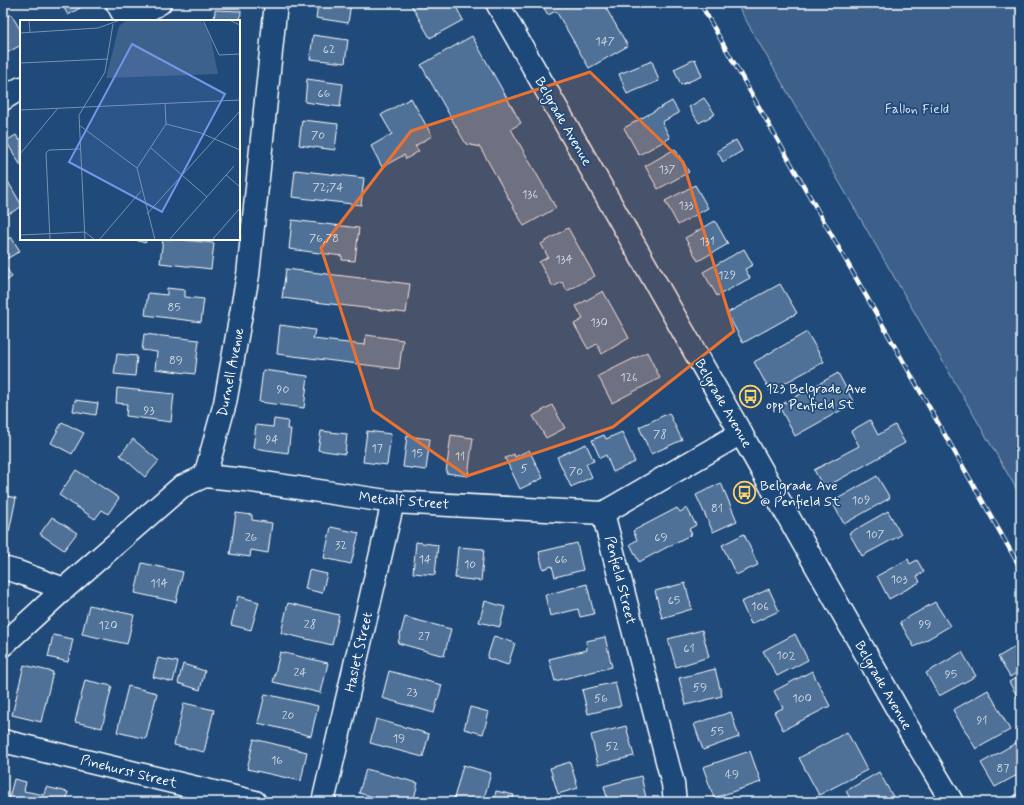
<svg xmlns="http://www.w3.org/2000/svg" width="1024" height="805" font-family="Mynerve,sans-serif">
  <rect width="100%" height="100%" fill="#1f4a7a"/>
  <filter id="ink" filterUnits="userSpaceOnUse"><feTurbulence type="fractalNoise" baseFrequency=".025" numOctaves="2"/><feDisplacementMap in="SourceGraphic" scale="8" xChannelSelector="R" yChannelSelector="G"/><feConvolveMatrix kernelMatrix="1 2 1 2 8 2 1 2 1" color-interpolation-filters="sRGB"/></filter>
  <g filter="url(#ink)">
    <!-- green -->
    <polygon fill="#3c618b" stroke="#9eb0c5" points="736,3 1021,3 1021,497"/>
    <!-- building -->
    <g fill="#507197" stroke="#fff">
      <polygon points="61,3 84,3 85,5 68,15"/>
      <polygon points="318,3 351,3 348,23 316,18"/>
      <polygon points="410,3 454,3 463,20 430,38"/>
      <polygon points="541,3 603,3 628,46 589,68 556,11 548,15"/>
      <polygon points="215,10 241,11 239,39 239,21 214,21"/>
      <polygon points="11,14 21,31 21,45 5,54 3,50 3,19"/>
      <polygon points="313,35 348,40 345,63 310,59"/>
      <polygon points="472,36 521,123 511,129 556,208 524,226 480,147 466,144 421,65"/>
      <polygon points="695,59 702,76 681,85 674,69"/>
      <polygon points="652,61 659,81 627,94 619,74"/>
      <polygon points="307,79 343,84 340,107 305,102"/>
      <polygon points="411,98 432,136 415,146 419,151 406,159 404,155 382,167 371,146 392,134 381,115"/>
      <polygon points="704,98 715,114 699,123 689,107"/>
      <polygon points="672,101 679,113 662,122 670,138 639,155 624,128"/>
      <polygon points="302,120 338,124 335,150 299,145"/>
      <polygon points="16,135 19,140 21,139 21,166 6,141"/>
      <polygon points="736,140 742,151 723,162 717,151"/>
      <polygon points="675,149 689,172 658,189 645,166"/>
      <polygon points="295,170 364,178 361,205 292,197"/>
      <polygon points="3,173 21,204 21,207 3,217"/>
      <polygon points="695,185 708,208 678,225 665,201"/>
      <polygon points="292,220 359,228 355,261 342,260 342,256 289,249"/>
      <polygon points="715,221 728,244 698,261 685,238"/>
      <polygon points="568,228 595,276 567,291 562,282 553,287 539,262 548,257 541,244"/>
      <polygon points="11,237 20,251 3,261 3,242"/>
      <polygon points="136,239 147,239 145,243 136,240"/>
      <polygon points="163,239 184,239 184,240 214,243 211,269 160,263"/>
      <polygon points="744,249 753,265 745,269 750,278 717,296 703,272"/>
      <polygon points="3,263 12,277 3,283"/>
      <polygon points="286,269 410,284 406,313 282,298"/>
      <polygon points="780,284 797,313 743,343 727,313"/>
      <polygon points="167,288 185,290 185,297 204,299 201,322 145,315 148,293 167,295"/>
      <polygon points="603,291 629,338 602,354 597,344 588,349 574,324 583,319 576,306"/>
      <polygon points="280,325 315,330 313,339 365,345 366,335 403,340 399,369 277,354"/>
      <polygon points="807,332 824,362 770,391 754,362"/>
      <polygon points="144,334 199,340 195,374 155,369 157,352 142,350"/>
      <polygon points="647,352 660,378 612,403 598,376"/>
      <polygon points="117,354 137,356 135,376 114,374"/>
      <polygon points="263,370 308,376 304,408 259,402"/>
      <polygon points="838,373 854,403 795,436 779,406"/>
      <polygon points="117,388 174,394 171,422 126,416 127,404 116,403"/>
      <polygon points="75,400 98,403 96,415 73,411"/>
      <polygon points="552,405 565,428 546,438 533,416"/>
      <polygon points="669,413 682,440 651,454 639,427"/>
      <polygon points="274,419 288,421 287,429 291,429 288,453 253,448 256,425 273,427"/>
      <polygon points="870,420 878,435 895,425 905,443 824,488 814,470 859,446 851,431"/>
      <polygon points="62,422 84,433 72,454 51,443"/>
      <polygon points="321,431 347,434 345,454 318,450"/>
      <polygon points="367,431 391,434 387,465 363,462"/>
      <polygon points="622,432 635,462 613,472 606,455 600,458 592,440 604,435 606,439"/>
      <polygon points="451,435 473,438 468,476 446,473"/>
      <polygon points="407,436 430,439 426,470 403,467"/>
      <polygon points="133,439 159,461 145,477 120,455"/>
      <polygon points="586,444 594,461 586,464 592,477 571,487 557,457"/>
      <polygon points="529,450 543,478 520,489 505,458 514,454 515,457"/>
      <polygon points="76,470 119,498 108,514 102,510 95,519 59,495"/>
      <polygon points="877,476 890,498 844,524 832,502"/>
      <polygon points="721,483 737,521 713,532 696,495"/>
      <polygon points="3,495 16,498 9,532 3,531"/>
      <polygon points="677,508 680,512 687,508 696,525 689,529 692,534 639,562 630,544 637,540 633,531"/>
      <polygon points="888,511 901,535 862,556 849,533"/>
      <polygon points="236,513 252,515 252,520 272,523 268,553 251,550 250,557 230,554"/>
      <polygon points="52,517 77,533 64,550 40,534"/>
      <polygon points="331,527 359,533 351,564 324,558"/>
      <polygon points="744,534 758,565 736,575 722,545"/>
      <polygon points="416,542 438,545 435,575 413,573"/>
      <polygon points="577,543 583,570 555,577 552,566 543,569 539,552"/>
      <polygon points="458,547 484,549 481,581 455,578"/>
      <polygon points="908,559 910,564 917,560 924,572 917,576 920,582 889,599 877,576"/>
      <polygon points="142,563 183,572 176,602 135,593"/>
      <polygon points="309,570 327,574 322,593 305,589"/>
      <polygon points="685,583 692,609 662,618 655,591"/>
      <polygon points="587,584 594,614 580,617 578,609 550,616 545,595"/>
      <polygon points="769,589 779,611 751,624 741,602"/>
      <polygon points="238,596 259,602 251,630 231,625"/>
      <polygon points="485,601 505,607 500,627 479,622"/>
      <polygon points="935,602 950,626 914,647 900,622"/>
      <polygon points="288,603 339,615 332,645 281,633"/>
      <polygon points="89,605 134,615 127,644 82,634"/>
      <polygon points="405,617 451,629 444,656 398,643"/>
      <polygon points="702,630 709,657 676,667 668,639"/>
      <polygon points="795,634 808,660 777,676 763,651"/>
      <polygon points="53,635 73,639 68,662 48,657"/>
      <polygon points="494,636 515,643 508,665 487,658"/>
      <polygon points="605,637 612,667 555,681 549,659 587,650 586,641"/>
      <polygon points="1015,647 1021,658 1021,670 1010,677 998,657"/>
      <polygon points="280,652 328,663 321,693 273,682"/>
      <polygon points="962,652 976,676 939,696 926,673"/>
      <polygon points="158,658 178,662 173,682 153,677"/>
      <polygon points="183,664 205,671 200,690 178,683"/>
      <polygon points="24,665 53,672 41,722 12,715"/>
      <polygon points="715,669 722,696 686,705 679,678"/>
      <polygon points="389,671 442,685 434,713 382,698"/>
      <polygon points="812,671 830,706 783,730 774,712 783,708 774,691"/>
      <polygon points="1021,675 1021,703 1009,682"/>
      <polygon points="85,680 112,686 102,728 75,722"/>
      <polygon points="615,682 621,706 588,714 582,690"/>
      <polygon points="128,686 157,693 146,739 117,732"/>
      <polygon points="988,690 1010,730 976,749 953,710"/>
      <polygon points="265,694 318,706 311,736 258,723"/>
      <polygon points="184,703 214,710 204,752 174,745"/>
      <polygon points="470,707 489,712 483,734 464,729"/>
      <polygon points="731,712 739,737 703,750 694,724"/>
      <polygon points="376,719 429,734 423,757 370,743"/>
      <polygon points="626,726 634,756 598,765 591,735"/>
      <polygon points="847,732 867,770 819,795 799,758"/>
      <polygon points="254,739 307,752 301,781 247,769"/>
      <polygon points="1021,740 1021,773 995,787 981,763"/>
      <polygon points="750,751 761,782 714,798 703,767"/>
      <polygon points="570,762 578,788 558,794 550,768"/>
      <polygon points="463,765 491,773 483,802 453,802"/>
      <polygon points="366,769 418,783 413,802 393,802 359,793"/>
      <polygon points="879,772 896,802 852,802 846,791"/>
      <polygon points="641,776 647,802 608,802 604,786"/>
      <polygon points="14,779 26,782 24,791 44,795 46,787 68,792 66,802 8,802"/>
      <polygon points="496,791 514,795 512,802 494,802"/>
      <polygon points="1021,792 1021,802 1008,802 1007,800"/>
    </g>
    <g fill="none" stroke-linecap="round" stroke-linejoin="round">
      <defs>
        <g id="minor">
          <polyline points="117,3 127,21"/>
          <polyline points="129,21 160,3"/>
          <polyline points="3,99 21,88"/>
          <polyline points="205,476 245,480 393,502 603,513"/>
          <polyline points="3,568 18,572 64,589"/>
          <polyline points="3,645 64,589 181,487 205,476 225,403 248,275 276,3"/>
          <polyline points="3,741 255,802"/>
          <polyline points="323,802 393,502"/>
          <polyline points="675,802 673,784 603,513 741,433"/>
        </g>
        <polyline id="major" points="497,3 908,728 952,802"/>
      </defs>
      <!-- minor casing -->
      <use href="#minor" stroke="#fff" stroke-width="25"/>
      <!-- major casing -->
      <use href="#major" stroke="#fff" stroke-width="25"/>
      <!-- minor -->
      <use href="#minor" stroke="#1f4a7a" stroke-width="22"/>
      <!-- major -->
      <use href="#major" stroke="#1f4a7a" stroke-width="22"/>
      <defs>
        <polyline id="rail" points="700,3 1021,569"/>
      </defs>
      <!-- rail casing -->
      <use href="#rail" stroke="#fff" stroke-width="4.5"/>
      <!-- rail -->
      <use href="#rail" stroke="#1f4a7a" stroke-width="3" stroke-dasharray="9" stroke-linecap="butt"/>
    </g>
  </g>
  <!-- marked area -->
  <path fill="#eb7230" fill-opacity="0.2" stroke="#eb7230" stroke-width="3" stroke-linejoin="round" d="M590,72L683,162L734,331L613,427L467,476L373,410L321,248L411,131Z"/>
  <!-- icons -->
  <defs>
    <symbol id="bus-ring" viewBox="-11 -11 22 22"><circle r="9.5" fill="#1f4a7a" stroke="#ffd166" stroke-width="1.5"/><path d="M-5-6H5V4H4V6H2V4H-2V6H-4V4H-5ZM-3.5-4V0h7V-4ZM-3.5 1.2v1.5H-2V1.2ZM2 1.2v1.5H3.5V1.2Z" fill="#ffd166"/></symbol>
  </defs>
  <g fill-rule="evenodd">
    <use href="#bus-ring" x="738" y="384" width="25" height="25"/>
    <use href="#bus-ring" x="732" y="480" width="25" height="25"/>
  </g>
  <g text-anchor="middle" stroke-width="3.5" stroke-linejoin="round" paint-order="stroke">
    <!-- number labels -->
    <g font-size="12" fill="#d3dce5">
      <text x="605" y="45">147</text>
      <text x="329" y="53">62</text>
      <text x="324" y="97">66</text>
      <text x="318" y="139">70</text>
      <text x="667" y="173">137</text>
      <text x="328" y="191">72;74</text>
      <text x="530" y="198">136</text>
      <text x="686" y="209">133</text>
      <text x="324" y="242">76,78</text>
      <text x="707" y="245">131</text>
      <text x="564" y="263">134</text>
      <text x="727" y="279">129</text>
      <text x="174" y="311">85</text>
      <text x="599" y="326">130</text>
      <text x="176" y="364">89</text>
      <text x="629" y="381">126</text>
      <text x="283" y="393">90</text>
      <text x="149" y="414">93</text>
      <text x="660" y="438">78</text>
      <text x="272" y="443">94</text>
      <text x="377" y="452">17</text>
      <text x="417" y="457">15</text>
      <text x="460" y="460">11</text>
      <text x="524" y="472">5</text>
      <text x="576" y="475">70</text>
      <text x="861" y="504">109</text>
      <text x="717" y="512">81</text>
      <text x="875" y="538">107</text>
      <text x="251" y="541">26</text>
      <text x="661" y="541">69</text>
      <text x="341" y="549">32</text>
      <text x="425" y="563">14</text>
      <text x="561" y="563">66</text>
      <text x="470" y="568">10</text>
      <text x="899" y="583">103</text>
      <text x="159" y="587">114</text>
      <text x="674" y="604">65</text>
      <text x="760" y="610">106</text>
      <text x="310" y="628">28</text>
      <text x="925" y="628">99</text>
      <text x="108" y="629">120</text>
      <text x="424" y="640">27</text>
      <text x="689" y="652">61</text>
      <text x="786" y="659">102</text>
      <text x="300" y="676">24</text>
      <text x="951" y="678">95</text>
      <text x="700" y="691">59</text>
      <text x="412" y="696">23</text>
      <text x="601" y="702">56</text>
      <text x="802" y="702">100</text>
      <text x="288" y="719">20</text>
      <text x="982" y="724">91</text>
      <text x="717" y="735">55</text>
      <text x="399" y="742">19</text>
      <text x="612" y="750">52</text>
      <text x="277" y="764">16</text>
      <text x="1003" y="772">87</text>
      <text x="732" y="778">49</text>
    </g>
    <!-- park labels -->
    <g font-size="14" fill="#d8dfe8" stroke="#1f4a7a">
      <text x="917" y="113">Fallon Field</text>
    </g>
    <!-- street labels -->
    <g font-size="14" fill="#fff" stroke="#1f4a7a">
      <text transform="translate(564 121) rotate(60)" y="5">Belgrade Avenue</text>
      <text transform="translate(230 372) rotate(-79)" y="5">Durnell Avenue</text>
      <text transform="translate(724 403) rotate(60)" y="5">Belgrade Avenue</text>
      <text transform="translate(404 500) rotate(5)" y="5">Metcalf Street</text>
      <text transform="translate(621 580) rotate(76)" y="5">Penfield Street</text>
      <text transform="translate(358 652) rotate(-77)" y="5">Haslet Street</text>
      <text transform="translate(884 685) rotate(60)" y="5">Belgrade Avenue</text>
      <text transform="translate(129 771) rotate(14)" y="5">Pinehurst Street</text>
    </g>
    <!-- poi labels -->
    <g font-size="14" fill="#fff" stroke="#1f4a7a" text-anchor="start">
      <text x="766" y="393">123 Belgrade Ave<tspan x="766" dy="16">opp Penfield St</tspan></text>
      <text x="760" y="490">Belgrade Ave<tspan x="760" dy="16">@ Penfield St</tspan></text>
    </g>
  </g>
  <!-- overview -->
  <g transform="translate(20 20)">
    <rect width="220" height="220" fill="#1f4a7a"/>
    <path d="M107,0H180L185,5L191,19L198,54L86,58L99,6Z" fill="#3c618b"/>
    <path fill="none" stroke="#7992af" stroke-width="1" d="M9,0L10,12M183,0L199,35L220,34M209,0L220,5M0,13L78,8L100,0M0,43L88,39M145,83L146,104L181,113L220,130M0,90L220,80M59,105L117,148L135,220M131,128L187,177M0,134L38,88M117,148L146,104M206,155L220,167M127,194L220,91M0,215L65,212L75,220M30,220L26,133L29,130L60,129M65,220L59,95L85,52L93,4M79,220L121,171M149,220L214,146M192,220L220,188"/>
    <path fill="#7795e8" fill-opacity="0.15" stroke="#7795e8" stroke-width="2" d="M112,24L205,74L142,192L49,142Z"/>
    <rect width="220" height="220" fill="none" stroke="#fff" stroke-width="2"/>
  </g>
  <!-- margin -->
  <rect width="1024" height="805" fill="none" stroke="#1f4a7a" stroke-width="16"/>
  <rect x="8" y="8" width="1008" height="789" fill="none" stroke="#fff" stroke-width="1.5" filter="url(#ink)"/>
</svg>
